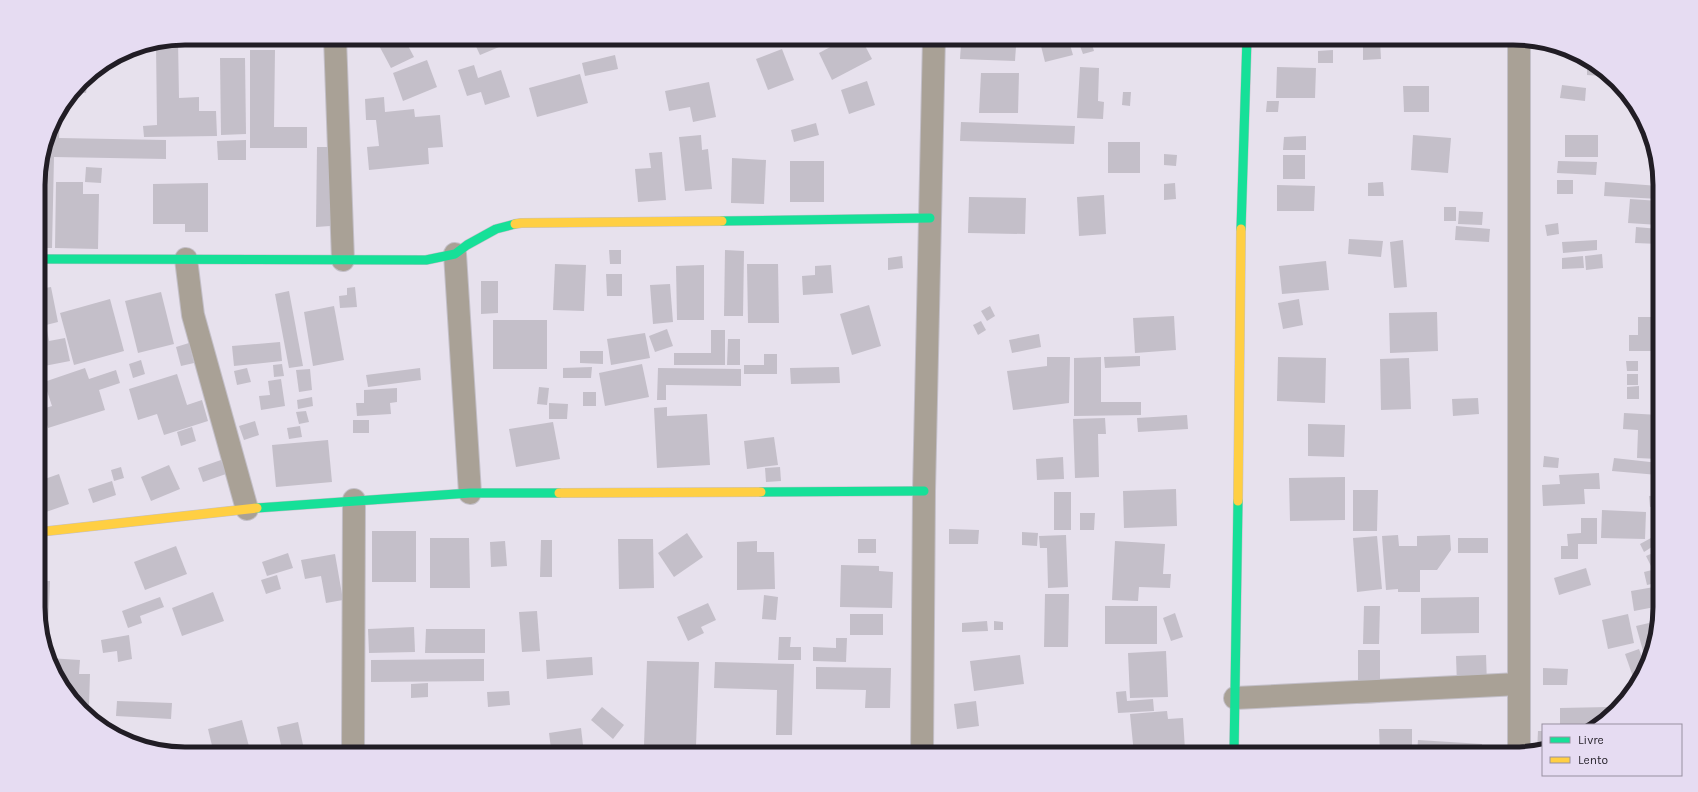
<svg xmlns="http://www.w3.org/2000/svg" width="1698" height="792" font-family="Karla,sans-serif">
  <rect width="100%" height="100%" fill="#e7e1ed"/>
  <!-- building -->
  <g fill="#c4bfc9">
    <polygon points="375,38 404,38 414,57 391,68"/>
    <polygon points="472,38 495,38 499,47 480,55"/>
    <polygon points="847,38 861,38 872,59 832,80 819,53"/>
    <polygon points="1039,38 1068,38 1073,55 1045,62"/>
    <polygon points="1077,38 1090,38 1094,51 1083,54"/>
    <polygon points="178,39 179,98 199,97 199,111 216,111 217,136 144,137 143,126 157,125 156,44"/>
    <polygon points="1380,41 1381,59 1363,60 1363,42"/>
    <polygon points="961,44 1016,46 1015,61 960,59"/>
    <polygon points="782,49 794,80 768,90 756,59"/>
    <polygon points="250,50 275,50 274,127 307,127 307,148 250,148"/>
    <polygon points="1333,50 1333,63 1318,63 1318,51"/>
    <polygon points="615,55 618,69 585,76 582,63"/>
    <polygon points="220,58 245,58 246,134 221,135"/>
    <polygon points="427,60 437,87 403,101 393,73"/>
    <polygon points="474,65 478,78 501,70 510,97 485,105 481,92 467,96 458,70"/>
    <polygon points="1587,66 1598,66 1603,69 1603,76 1587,75"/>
    <polygon points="1080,67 1099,68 1098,101 1104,102 1103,119 1077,118"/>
    <polygon points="1277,67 1316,68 1315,98 1276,98"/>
    <polygon points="981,73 1019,73 1018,113 979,113"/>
    <polygon points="580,74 588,103 537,117 529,88"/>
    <polygon points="88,75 86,93 75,92"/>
    <polygon points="867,81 875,105 849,114 841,90"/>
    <polygon points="709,82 716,117 693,122 690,107 669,111 665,91"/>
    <polygon points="1562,85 1586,88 1585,101 1560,98"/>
    <polygon points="1403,86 1429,86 1429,112 1404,112"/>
    <polygon points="1123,92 1131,92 1130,106 1122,105"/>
    <polygon points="384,97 385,112 414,109 415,117 440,115 443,147 428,148 429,164 369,170 367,147 379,146 376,120 366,120 365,99"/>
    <polygon points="1267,101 1279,101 1278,112 1266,112"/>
    <polygon points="60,111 59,138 166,140 166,159 54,157 52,248 39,248 40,169 53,120"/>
    <polygon points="961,122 1075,126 1074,144 960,141"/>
    <polygon points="816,123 819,135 794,142 791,130"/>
    <polygon points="701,135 702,150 708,149 712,189 685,191 679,137"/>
    <polygon points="1413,135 1451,138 1448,173 1411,170"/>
    <rect x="1565" y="135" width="33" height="22"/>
    <polygon points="1306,136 1306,150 1283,150 1284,137"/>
    <polygon points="246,140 246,160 218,160 217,141"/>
    <rect x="1108" y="142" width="32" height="31"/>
    <polygon points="317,147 331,147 330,226 316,227"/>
    <polygon points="662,152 666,200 638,202 635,169 651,168 649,153"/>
    <polygon points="1164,154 1177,155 1176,166 1164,165"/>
    <rect x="1283" y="155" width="22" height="24"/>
    <polygon points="732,158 766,160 764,204 731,203"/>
    <rect x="790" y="161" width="34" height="41"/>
    <polygon points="1558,161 1597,162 1596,175 1557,173"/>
    <polygon points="86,167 102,168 101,183 85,182"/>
    <rect x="1557" y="180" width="16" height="14"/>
    <polygon points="56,182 83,182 83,194 99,194 98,249 55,248"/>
    <polygon points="1383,182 1384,196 1368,196 1368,183"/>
    <polygon points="1605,182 1659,186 1659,199 1604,196"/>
    <polygon points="208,183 208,232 185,232 185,224 153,224 153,184"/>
    <polygon points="1175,183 1176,199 1164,200 1164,184"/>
    <polygon points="1277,185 1315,186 1314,211 1277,211"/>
    <polygon points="1104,195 1106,234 1079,236 1077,197"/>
    <polygon points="969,197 1026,198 1025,234 968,233"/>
    <polygon points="1630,199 1659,201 1659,225 1628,223"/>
    <rect x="1444" y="207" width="12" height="14"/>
    <polygon points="1459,211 1483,212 1482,225 1458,224"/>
    <polygon points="1558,223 1559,234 1547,236 1545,225"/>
    <polygon points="1456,226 1490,229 1489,242 1455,240"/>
    <polygon points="1636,227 1659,229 1659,244 1635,243"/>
    <polygon points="1349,239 1383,241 1381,257 1348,254"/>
    <polygon points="1403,240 1407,287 1394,288 1390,242"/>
    <polygon points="1597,240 1597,250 1563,253 1562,242"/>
    <polygon points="609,250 621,250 621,264 610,264"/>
    <polygon points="725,250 744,251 743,316 724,316"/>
    <polygon points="1602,254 1603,268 1586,270 1585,256"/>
    <polygon points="902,256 903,268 888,270 888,258"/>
    <polygon points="1583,256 1584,268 1562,269 1562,258"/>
    <polygon points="1326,261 1329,290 1282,294 1279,266"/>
    <polygon points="555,264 586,265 584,311 553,310"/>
    <polygon points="747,264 778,264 779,323 748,323"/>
    <polygon points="704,265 704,320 677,320 676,266"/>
    <polygon points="831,265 833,293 803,295 802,276 815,275 815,266"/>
    <polygon points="606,274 622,274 622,296 607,296"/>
    <polygon points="481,281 498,281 498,313 481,314"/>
    <polygon points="670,284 673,322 653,324 650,285"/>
    <polygon points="51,287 58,322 46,325 49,341 65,338 70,361 39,367 39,289"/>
    <polygon points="355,287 357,307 340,308 339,296 347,295 347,288"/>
    <polygon points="289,291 303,366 289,368 275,294"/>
    <polygon points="161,292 174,344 138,353 125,301"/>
    <polygon points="110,299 124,351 74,365 60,313"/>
    <polygon points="1299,299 1303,325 1283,329 1278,303"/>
    <polygon points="869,305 881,346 852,355 840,314"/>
    <polygon points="334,306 344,360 313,366 304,312"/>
    <polygon points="990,306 995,316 987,321 981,311"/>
    <polygon points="1437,312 1438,351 1390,353 1389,313"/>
    <polygon points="1174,316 1176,350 1135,353 1133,318"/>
    <polygon points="1638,317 1659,317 1659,351 1629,351 1629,335 1638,335"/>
    <rect x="493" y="320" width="54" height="49"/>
    <polygon points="981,321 986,330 978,335 973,325"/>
    <polygon points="667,329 673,346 655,352 649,336"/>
    <polygon points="711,330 725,330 725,365 674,365 674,353 711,353"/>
    <polygon points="645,333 650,358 611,365 607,339"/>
    <polygon points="1039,334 1041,347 1012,353 1009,340"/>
    <polygon points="728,339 740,339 740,365 727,365"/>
    <polygon points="280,342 282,361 234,366 232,346"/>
    <polygon points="189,343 194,363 181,366 176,347"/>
    <polygon points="580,351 603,351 603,364 580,363"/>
    <polygon points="764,354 777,354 777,374 744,374 744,365 764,365"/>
    <polygon points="1140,356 1140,366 1105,368 1104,357"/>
    <polygon points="1047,357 1070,357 1069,403 1013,410 1007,371 1047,366"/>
    <polygon points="1101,357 1101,402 1141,402 1141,415 1074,416 1074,358"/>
    <polygon points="1278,357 1326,358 1325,403 1277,401"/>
    <polygon points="1409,358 1411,409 1381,410 1380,359"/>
    <polygon points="141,360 145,374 133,378 129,364"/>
    <polygon points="1626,361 1638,361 1638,371 1627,371"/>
    <polygon points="282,364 284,376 274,377 273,365"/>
    <polygon points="642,364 649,397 605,406 599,373"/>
    <polygon points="592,367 591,378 563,378 563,368"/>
    <polygon points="839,367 840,383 791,384 790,368"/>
    <polygon points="85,368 89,379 116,370 120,383 99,390 105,410 48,428 42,409 52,406 44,382"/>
    <polygon points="247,368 251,382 237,385 234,371"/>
    <polygon points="420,368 421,380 368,387 366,375"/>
    <polygon points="658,368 741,369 741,386 666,385 666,400 657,400"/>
    <polygon points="310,369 312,390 299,392 296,370"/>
    <polygon points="177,374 187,405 202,400 208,421 164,435 157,414 138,420 129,389"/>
    <rect x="1627" y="374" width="11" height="11"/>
    <polygon points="281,379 285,406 261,410 259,396 270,395 268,381"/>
    <polygon points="1639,386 1639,399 1627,399 1627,387"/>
    <polygon points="539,387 549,388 547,405 537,404"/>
    <polygon points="397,388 397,402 390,403 391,414 357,416 356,403 364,403 364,390"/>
    <rect x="583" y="392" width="13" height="14"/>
    <polygon points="312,397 313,406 298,409 297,400"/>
    <polygon points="1478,398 1479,414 1453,416 1452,399"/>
    <polygon points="549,403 568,404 567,419 549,419"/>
    <polygon points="667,407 667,416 707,414 710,465 657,468 654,408"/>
    <polygon points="306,411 309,422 299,424 296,412"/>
    <polygon points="1624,413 1659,415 1658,459 1637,458 1638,430 1623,429"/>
    <polygon points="1187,415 1188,429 1138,432 1137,418"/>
    <polygon points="1105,418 1106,434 1098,434 1099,477 1075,478 1073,419"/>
    <rect x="353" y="420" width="16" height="13"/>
    <polygon points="255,421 259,435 244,440 239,426"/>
    <polygon points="553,422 560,459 516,467 509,429"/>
    <polygon points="1308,424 1345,425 1344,457 1308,456"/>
    <polygon points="300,426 302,437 289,439 287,428"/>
    <polygon points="192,427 196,441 181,446 177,432"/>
    <polygon points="774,437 778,465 747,469 744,441"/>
    <polygon points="328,440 332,482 276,487 272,445"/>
    <polygon points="1544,456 1559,458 1558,468 1543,467"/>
    <polygon points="1063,457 1064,479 1037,480 1036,459"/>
    <polygon points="1614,458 1659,463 1658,475 1612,471"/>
    <polygon points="221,460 226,474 203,482 198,468"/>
    <polygon points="169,465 180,489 151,501 141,477"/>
    <polygon points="121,467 124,478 114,481 111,470"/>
    <polygon points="780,467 781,481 766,482 765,468"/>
    <polygon points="1599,473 1600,489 1584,489 1585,504 1543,506 1542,485 1560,484 1559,475"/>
    <polygon points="59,474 69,504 46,512 39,493 39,481"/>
    <polygon points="1345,477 1345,520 1290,521 1289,478"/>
    <polygon points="112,481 116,495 93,503 88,489"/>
    <polygon points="1176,489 1177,526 1124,528 1123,491"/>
    <polygon points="1353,490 1378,490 1377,531 1353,531"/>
    <rect x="1054" y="492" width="17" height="38"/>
    <polygon points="1660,495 1660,507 1650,507 1649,496"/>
    <polygon points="1602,510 1646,512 1645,539 1601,538"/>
    <polygon points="1080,513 1095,513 1094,530 1080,530"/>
    <polygon points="1581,518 1597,518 1597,544 1578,544 1578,559 1561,559 1561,546 1568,546 1567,534 1581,533"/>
    <polygon points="949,529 979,530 978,544 949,544"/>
    <rect x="372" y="531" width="44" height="51"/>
    <polygon points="1022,532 1038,533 1037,546 1022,545"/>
    <polygon points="687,533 703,557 674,577 658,553"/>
    <polygon points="1066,535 1068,587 1048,588 1047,548 1040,548 1039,536"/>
    <polygon points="1398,535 1399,546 1417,546 1417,536 1450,535 1451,550 1437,570 1420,570 1420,592 1398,592 1398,589 1386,590 1382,536"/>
    <polygon points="1377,536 1382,589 1357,592 1353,538"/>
    <polygon points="430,538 469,538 470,588 430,588"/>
    <rect x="1458" y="538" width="30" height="15"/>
    <polygon points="1651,538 1655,545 1644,552 1640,544"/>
    <polygon points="618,539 653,539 654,588 619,589"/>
    <rect x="858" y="539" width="18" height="14"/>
    <polygon points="541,540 552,540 552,577 540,577"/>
    <polygon points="505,541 507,566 491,567 490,542"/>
    <polygon points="757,541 757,552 774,552 775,589 737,590 737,542"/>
    <polygon points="1115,541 1165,544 1163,574 1171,574 1170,588 1139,587 1138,601 1112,600"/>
    <polygon points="176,546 187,574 145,590 134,562"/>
    <polygon points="1660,550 1660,565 1652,568 1646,556"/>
    <polygon points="288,553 293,568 267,576 262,562"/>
    <polygon points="335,554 343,600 326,603 321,576 305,579 301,560"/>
    <polygon points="841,565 879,566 879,571 893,572 892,608 840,607"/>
    <polygon points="1586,568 1591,585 1559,595 1554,578"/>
    <polygon points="1660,568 1660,582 1647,585 1644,572"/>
    <polygon points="277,575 281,589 266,594 261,580"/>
    <polygon points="39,581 50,581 47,653 39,626"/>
    <polygon points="1660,586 1660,606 1634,611 1631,591"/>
    <polygon points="213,592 224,621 182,636 172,608"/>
    <polygon points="1045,594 1069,594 1068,647 1044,647"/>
    <polygon points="764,595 778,597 776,620 762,619"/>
    <polygon points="160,597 164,607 140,616 142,623 128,628 122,611"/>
    <polygon points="1479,597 1479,633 1421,634 1421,598"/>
    <polygon points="708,603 716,620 701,627 704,633 688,641 677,617"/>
    <rect x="1105" y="606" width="52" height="38"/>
    <polygon points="1364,606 1380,606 1379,644 1363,644"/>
    <polygon points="537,611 540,651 522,652 519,612"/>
    <polygon points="1175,613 1183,637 1171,641 1163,618"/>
    <rect x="850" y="614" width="33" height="21"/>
    <polygon points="1628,614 1634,643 1608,649 1602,620"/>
    <polygon points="987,621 988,631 962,632 962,623"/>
    <polygon points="994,621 1003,622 1003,630 994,630"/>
    <polygon points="1649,623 1653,639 1650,656 1645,658 1636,626"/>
    <polygon points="414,627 415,652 369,653 368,629"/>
    <polygon points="426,629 485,629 485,653 425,653"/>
    <polygon points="129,635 132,659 118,662 117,651 103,653 101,640"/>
    <polygon points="779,637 791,637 790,647 801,647 801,660 778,660"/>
    <polygon points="836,638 847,638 846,662 813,661 813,647 836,648"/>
    <polygon points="1639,649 1646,668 1642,673 1633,677 1625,654"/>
    <polygon points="1358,650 1380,650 1380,703 1358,704"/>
    <polygon points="1166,651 1168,697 1130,698 1128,653"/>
    <polygon points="1020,655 1024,684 974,691 970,661"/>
    <polygon points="1486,655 1487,684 1457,685 1456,656"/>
    <polygon points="592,657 593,675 547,679 546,660"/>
    <polygon points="48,658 80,660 79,674 90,674 89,705 79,705 69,697 49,663"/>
    <polygon points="484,659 484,681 371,682 371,660"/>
    <polygon points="647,661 699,662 696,746 644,745"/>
    <polygon points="715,662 794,664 792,735 776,735 777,690 714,688"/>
    <polygon points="816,667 891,668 890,708 865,708 866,690 816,689"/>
    <polygon points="1543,668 1568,669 1567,685 1543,685"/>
    <polygon points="428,683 428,697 411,698 411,684"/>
    <polygon points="509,691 510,705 488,707 487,692"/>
    <polygon points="1126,691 1127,701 1153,699 1154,711 1118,713 1116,692"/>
    <polygon points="1617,696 1628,696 1624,704 1617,709"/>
    <polygon points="117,701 172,703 171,719 116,716"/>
    <polygon points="976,701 979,726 957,729 954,704"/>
    <polygon points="602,707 624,725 613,739 591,720"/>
    <polygon points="1609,707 1609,717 1599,725 1560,725 1560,708"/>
    <polygon points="1167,711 1168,719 1183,718 1185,750 1134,754 1130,714"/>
    <polygon points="242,720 251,754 214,754 208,729"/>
    <polygon points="298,722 305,754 283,754 277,727"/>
    <polygon points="581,728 583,745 551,749 549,733"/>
    <polygon points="1379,729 1412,729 1412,754 1380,754"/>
    <polygon points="1538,731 1543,731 1543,750 1537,751"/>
    <polygon points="1418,740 1482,744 1482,754 1417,753"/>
  </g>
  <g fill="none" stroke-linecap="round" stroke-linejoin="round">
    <defs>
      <g id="street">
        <polyline points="335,38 343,260"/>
        <polyline points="455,254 470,493"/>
        <polyline points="186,259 193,315 247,509"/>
        <polyline points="1235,698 1519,684"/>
        <polyline points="353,754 354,500"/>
        <polyline points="922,754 924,491 934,38"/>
        <polyline points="1519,754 1519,39"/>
      </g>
      <g id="fast">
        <polyline points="722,221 930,218"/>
        <polyline points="1241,229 1247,38"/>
        <polyline points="39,259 426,260 455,254 467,245 496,229 515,224"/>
        <polyline points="761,492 924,491"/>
        <polyline points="257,508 470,493 559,493"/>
        <polyline points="1234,754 1238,501"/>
      </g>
      <g id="slow">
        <polyline points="515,224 521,223 722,221"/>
        <polyline points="559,493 761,492"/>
        <polyline points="1238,501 1241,229"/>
        <polyline points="39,532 257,508"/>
      </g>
    </defs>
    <!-- street casing -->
    <use href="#street" stroke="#c3bfc8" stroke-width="24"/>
    <!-- fast casing -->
    <use href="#fast" stroke="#c3bfc8" stroke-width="10"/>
    <!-- slow casing -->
    <use href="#slow" stroke="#c3bfc8" stroke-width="10"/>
    <!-- street -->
    <use href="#street" stroke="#a9a196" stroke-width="22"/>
    <!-- fast -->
    <use href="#fast" stroke="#16e098" stroke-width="9"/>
    <!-- slow -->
    <use href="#slow" stroke="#ffcf43" stroke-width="9"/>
  </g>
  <!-- crop -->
  <path d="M0 0H1698V792H0ZM185 45H1513A140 140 0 0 1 1653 185V607A140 140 0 0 1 1513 747H185A140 140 0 0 1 45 607V185A140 140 0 0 1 185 45Z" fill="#e6dcf2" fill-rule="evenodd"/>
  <path fill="none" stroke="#211d25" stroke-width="5" d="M185 45H1513A140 140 0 0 1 1653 185V607A140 140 0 0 1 1513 747H185A140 140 0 0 1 45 607V185A140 140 0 0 1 185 45Z"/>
  <!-- legend -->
  <rect x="1542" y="724" width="140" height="52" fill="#e6dcf2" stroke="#9790a0"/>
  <rect x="1550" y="737" width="20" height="6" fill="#16e098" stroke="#9790a0"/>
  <text x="1578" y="744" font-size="12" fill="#211d25">Livre</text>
  <rect x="1550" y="757" width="20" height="6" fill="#ffcf43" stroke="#9790a0"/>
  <text x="1578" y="764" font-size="12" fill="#211d25">Lento</text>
</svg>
